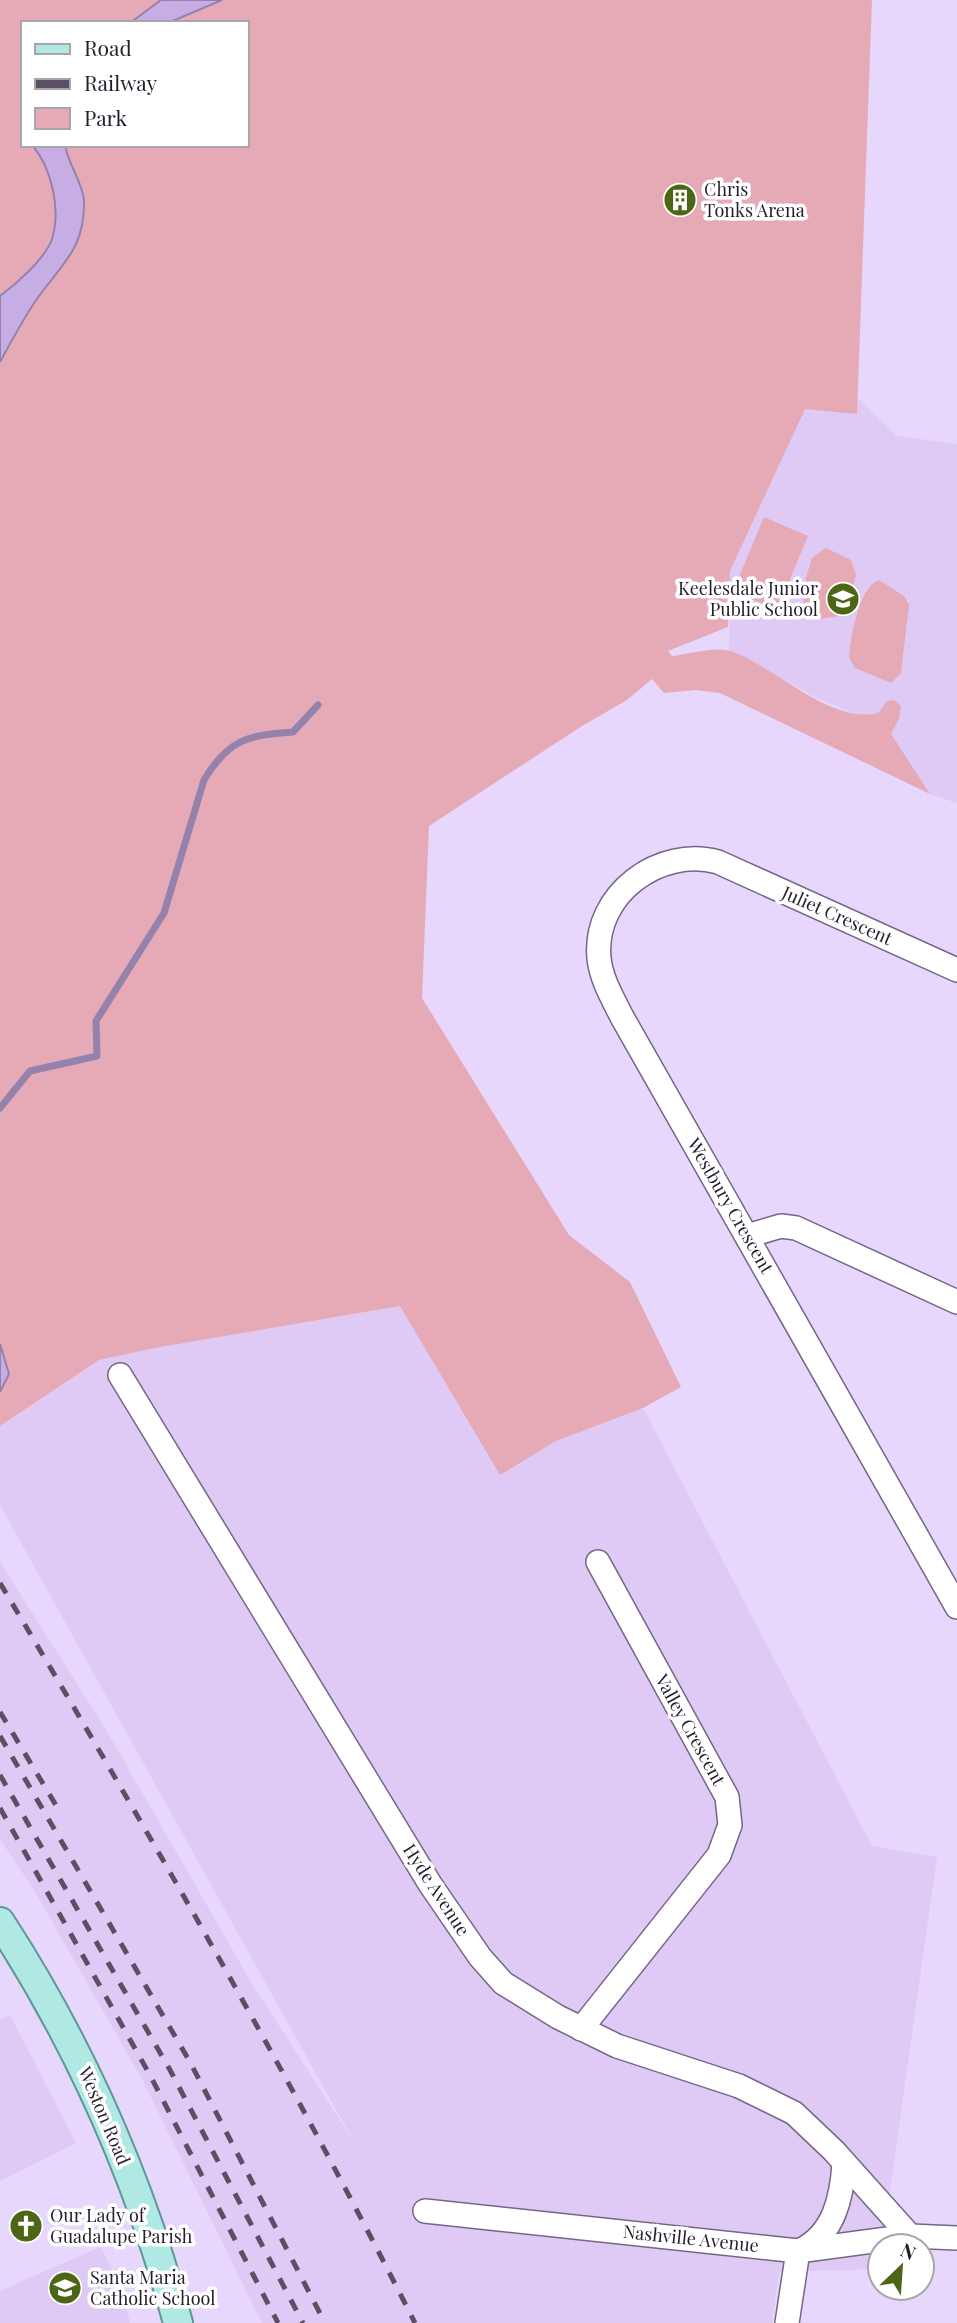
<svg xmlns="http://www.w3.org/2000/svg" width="957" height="2323" font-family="'Playfair Display',serif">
  <rect width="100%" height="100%" fill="#e8d7fc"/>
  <!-- built -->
  <g fill="#decaf5">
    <polygon points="855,396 897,436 957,444 957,803 930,794 898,747 891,734 899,719 887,701 878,713 863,717 819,699 729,650 730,571 810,397"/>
    <polygon points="401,1306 500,1474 556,1441 643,1408 872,1846 937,1857 879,2269 779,2272 772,2323 262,2323 142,2079 34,1890 0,1839 0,1562 105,1728 251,1982 354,2142 0,1505 0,1426 99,1360 155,1348"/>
    <polygon points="10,2015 76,2143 0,2181 0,2020"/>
    <polygon points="100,2247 121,2285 130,2323 0,2323 0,2291"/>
  </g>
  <!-- green -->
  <g fill="#e6aab6" fill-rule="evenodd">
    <path d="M0,0H872L857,414L805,409L730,571L728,627L668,651L672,656C688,654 716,646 731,651C774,666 831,725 878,713L887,701L894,700L901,706L899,719L891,734L930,794L720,693L695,690L664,693L652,679L627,700L582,726L429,826L422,998L569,1235L630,1282L681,1387L643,1408L556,1441L500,1475L400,1306L155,1348L99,1360L0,1426ZM23,23H247V145H23Z"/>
    <polygon points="764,517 808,536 777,610 733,591"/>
    <path d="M826,548L851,560L856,574L847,615L818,619C793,605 806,580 812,558Z"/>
    <path d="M879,580L904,596L909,605L901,673L891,683L855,668L849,658C850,639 859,586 879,580Z"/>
  </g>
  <!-- water -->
  <g fill="#c6ade4" stroke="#9582ac" stroke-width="2">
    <polygon points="161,0 222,0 168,23 130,23"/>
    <path d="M32,145H65C68,164 83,183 84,201C85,247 64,262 39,296C24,317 12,340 0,362V296C16,284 45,259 52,239C61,210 52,168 32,145Z"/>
    <polygon points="0,1344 9,1374 0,1392"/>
  </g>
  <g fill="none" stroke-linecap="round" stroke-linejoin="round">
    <!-- stream -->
    <path stroke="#9582ac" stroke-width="7" d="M0,1108L30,1071L97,1056L96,1021L164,913L204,780C228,740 247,735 293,732L318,705"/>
    <defs>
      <g id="minor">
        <path d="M957,970L718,862C660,846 593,894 599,958C601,979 613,999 622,1017L957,1607"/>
        <polyline points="747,1236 781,1226 796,1228 957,1302"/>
        <polyline points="120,1375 430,1884 480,1957 503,1983 558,2017 617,2046 739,2086 794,2113 834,2151 910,2236"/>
        <polyline points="581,2029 719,1855 730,1825 727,1797 598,1562"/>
        <polyline points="425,2211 798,2251 910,2236 957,2238"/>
        <path d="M801,2250C834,2234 842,2197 844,2163"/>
        <polyline points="787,2323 798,2251"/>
      </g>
      <path id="major" d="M0,1922C80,2045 140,2181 178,2323"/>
    </defs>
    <!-- minor casing -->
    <use href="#minor" stroke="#756686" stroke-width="26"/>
    <!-- major casing -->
    <use href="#major" stroke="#5d9896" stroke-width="32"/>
    <!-- minor -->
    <use href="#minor" stroke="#fff" stroke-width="23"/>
    <!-- major -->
    <use href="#major" stroke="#b0e9e3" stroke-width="28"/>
    <!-- rail -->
    <g stroke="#595064" stroke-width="5" stroke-dasharray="12 12" stroke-linecap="butt">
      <path d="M0,1583C145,1826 287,2070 415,2323"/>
      <polyline points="0,1712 57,1807"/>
      <polyline points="0,1736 190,2062 325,2323"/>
      <polyline points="0,1775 170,2070 303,2323"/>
      <polyline points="0,1808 151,2077 278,2323"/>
    </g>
  </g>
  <!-- icons -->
  <defs>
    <symbol id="building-disc" viewBox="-11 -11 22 22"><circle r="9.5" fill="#4d6616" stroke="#fff"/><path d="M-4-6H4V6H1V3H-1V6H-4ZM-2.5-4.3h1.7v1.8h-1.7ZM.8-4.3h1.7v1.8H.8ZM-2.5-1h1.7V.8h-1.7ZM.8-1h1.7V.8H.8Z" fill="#fff"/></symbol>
    <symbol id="school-disc" viewBox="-11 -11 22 22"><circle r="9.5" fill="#4d6616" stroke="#fff"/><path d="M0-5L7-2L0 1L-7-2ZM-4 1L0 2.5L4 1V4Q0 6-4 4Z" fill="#fff"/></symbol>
    <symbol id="church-disc" viewBox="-11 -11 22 22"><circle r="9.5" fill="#4d6616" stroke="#fff"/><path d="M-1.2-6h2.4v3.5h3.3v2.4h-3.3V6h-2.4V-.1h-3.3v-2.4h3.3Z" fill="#fff"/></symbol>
  </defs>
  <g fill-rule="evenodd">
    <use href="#building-disc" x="661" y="181" width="38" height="38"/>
    <use href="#school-disc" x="824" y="580" width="38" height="38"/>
    <use href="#church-disc" x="7" y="2207" width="38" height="38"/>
    <use href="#school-disc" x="46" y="2269" width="38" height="38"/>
  </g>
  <g text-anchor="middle" stroke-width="7" stroke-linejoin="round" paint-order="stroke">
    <!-- poi labels -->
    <g font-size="18" fill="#241d2b" stroke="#fff" text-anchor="start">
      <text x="704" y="196">Chris<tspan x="704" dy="21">Tonks Arena</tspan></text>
      <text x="818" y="595" text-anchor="end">Keelesdale Junior<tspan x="818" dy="21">Public School</tspan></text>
      <text x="50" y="2222">Our Lady of<tspan x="50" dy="21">Guadalupe Parish</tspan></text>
      <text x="90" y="2284">Santa Maria<tspan x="90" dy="21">Catholic School</tspan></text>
    </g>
    <!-- street labels -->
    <g font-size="18" fill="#241d2b" stroke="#fff">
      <text transform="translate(837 916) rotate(24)" y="6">Juliet Crescent</text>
      <text transform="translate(730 1206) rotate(60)" y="6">Westbury Crescent</text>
      <text transform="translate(690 1730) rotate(61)" y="6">Valley Crescent</text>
      <text transform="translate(436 1890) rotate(57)" y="6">Hyde Avenue</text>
      <text transform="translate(104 2116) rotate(67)" y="6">Weston Road</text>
      <text transform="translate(691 2239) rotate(6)" y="6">Nashville Avenue</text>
    </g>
  </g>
  <!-- legend -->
  <rect x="21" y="21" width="228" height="126" fill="#ffffff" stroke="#a7a5aa" stroke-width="2"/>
  <rect x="35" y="44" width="35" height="10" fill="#b0e9e3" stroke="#a7a5aa" stroke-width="2"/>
  <text x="84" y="56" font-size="21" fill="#241d2b">Road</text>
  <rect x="35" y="79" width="35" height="10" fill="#595064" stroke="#a7a5aa" stroke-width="2"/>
  <text x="84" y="91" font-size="21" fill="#241d2b">Railway</text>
  <rect x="35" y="108" width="35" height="21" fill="#e6aab6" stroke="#a7a5aa" stroke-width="2"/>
  <text x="84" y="126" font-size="21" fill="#241d2b">Park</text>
  <!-- north arrow -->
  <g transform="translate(901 2267) rotate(25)"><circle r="33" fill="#ffffff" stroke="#a7a5aa" stroke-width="2"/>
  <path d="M0-5L12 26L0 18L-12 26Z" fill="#4d6616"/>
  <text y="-10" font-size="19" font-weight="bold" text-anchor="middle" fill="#241d2b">N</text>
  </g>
</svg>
